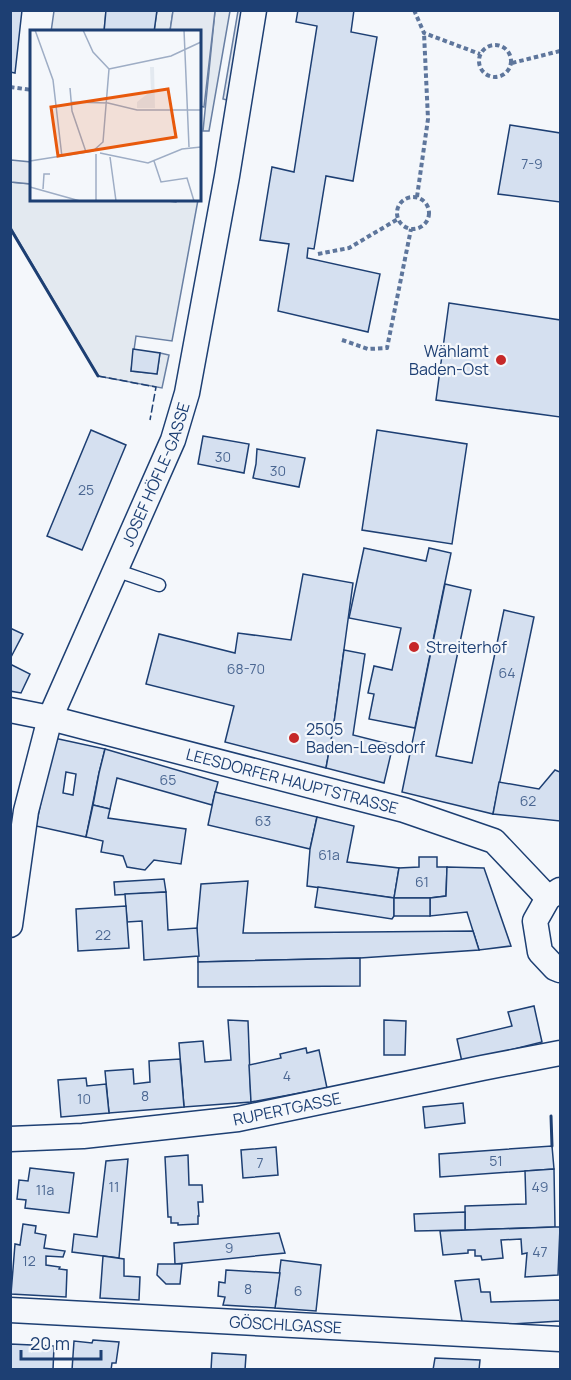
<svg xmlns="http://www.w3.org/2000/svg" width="571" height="1380" font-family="Manrope,sans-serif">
  <rect width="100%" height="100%" fill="#f4f7fb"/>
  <!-- green -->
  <g fill="#e3e9f0" stroke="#687fa3" stroke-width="1.5">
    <polygon points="54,11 106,11 104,31 51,32"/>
    <polygon points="157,11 173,11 170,31 154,32"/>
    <polygon points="215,11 230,11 209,131 203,131"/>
    <polygon points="10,182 31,184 32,200 159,200 176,202 177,200 198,200 172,341 136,336 131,371 157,374 160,353 169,355 162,388 98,376 11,228"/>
  </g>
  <!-- parking -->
  <g fill="#e3e8f0" stroke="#687fa3" stroke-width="1.5">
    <polygon points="173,11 215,11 204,107 200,106 200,32 170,31"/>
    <polygon points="238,11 247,11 231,101 223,99"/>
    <polygon points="11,160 31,162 31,184 11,182"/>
  </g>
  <!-- building -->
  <g fill="#d5e0f0" stroke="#1d3f73" stroke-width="1.5" fill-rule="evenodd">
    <polygon points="10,10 22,10 15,73 10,72"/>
    <polygon points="106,10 157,10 154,32 104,32"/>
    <polygon points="298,10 354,10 351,32 377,37 353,181 326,176 314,249 308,248 307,258 380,274 368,332 278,311 289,244 260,240 272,167 294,172 317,26 296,22"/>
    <polygon points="510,125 560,133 560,202 498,194"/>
    <polygon points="449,303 560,320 560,417 436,400"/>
    <polygon points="133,349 160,353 157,374 131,371"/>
    <polygon points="91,430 126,445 82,550 47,536"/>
    <polygon points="377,430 467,444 452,544 362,530"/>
    <polygon points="203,436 249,444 244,473 198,464"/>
    <polygon points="257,449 305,458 299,487 253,478 256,464"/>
    <polygon points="364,548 426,561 429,548 451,553 415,728 369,719 374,694 368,693 374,666 392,670 401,628 349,618"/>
    <polygon points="303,574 353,583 333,730 326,768 225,742 234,706 146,684 159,634 235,653 238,633 291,640"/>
    <polygon points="445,584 471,590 436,756 472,763 504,610 534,617 493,814 402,792"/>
    <polygon points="10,628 23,634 10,659"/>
    <polygon points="344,650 365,654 353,735 393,745 384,783 326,768 333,730"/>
    <polygon points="10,664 30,674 21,693 10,691"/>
    <path d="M54,738L105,749L99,773L86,837L36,826ZM66,772L76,774L73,795L63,793Z"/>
    <polygon points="105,749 218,782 212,805 117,778 110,809 93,805 99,773"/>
    <polygon points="555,770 560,772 560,821 493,814 499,782 539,789"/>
    <polygon points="215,792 317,817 310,849 208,825"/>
    <polygon points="93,805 110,809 108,818 186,829 181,864 154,860 145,870 127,867 123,856 101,852 103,841 86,837"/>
    <polygon points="317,817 354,826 347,862 399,868 394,898 307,886 310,849"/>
    <polygon points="419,857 437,857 437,867 447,867 446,896 430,898 394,898 399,868 419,867"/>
    <polygon points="447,867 484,868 511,946 479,950 467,912 430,916 430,898 446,896"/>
    <polygon points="164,879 166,892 115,895 114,882"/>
    <polygon points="248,881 243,933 473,931 479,950 360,958 198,962 197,928 201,884"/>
    <polygon points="318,887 394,898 394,916 392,919 315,907"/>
    <polygon points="166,892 168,930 197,928 199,956 144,960 142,921 127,922 125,894"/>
    <rect x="394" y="898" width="36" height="18"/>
    <polygon points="126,906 129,948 78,951 76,909"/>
    <polygon points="360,958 360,986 198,987 198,962"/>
    <polygon points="534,1006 542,1042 462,1062 457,1039 512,1026 508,1012"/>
    <polygon points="228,1020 248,1021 251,1102 184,1107 179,1043 203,1041 205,1062 231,1060"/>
    <polygon points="384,1020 406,1021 405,1055 384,1055"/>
    <polygon points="306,1048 307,1053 319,1050 327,1088 251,1102 249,1065 281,1058 280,1054"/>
    <polygon points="180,1059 184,1107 109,1113 105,1071 133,1069 134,1084 150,1082 149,1061"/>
    <polygon points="86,1078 87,1086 106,1084 109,1113 61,1117 58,1080"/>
    <polygon points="463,1103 465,1123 425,1128 423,1107"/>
    <polygon points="552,1146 554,1169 440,1177 439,1154"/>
    <polygon points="276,1147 278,1175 243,1178 241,1150"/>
    <polygon points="188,1155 189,1185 202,1185 203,1202 198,1202 199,1216 198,1216 198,1224 178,1225 178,1223 171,1223 171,1217 168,1217 165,1157"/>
    <polygon points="128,1159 119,1258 72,1252 74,1234 97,1237 106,1161"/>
    <polygon points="30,1168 74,1173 69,1213 25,1208 26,1200 17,1199 19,1180 28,1181"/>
    <polygon points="554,1169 555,1227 465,1230 465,1206 526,1204 525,1171"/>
    <polygon points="465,1212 465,1230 415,1231 414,1214"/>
    <polygon points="23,1224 36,1226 35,1233 46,1235 44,1248 65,1251 63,1257 46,1256 46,1265 60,1267 59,1269 67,1270 66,1297 11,1294 15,1244 20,1245"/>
    <polygon points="555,1227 560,1227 558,1275 525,1277 527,1253 522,1254 521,1239 501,1240 503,1258 482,1260 481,1256 475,1256 475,1250 468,1250 468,1253 443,1255 440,1231"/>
    <polygon points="279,1233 285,1253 175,1264 174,1243"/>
    <polygon points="103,1256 124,1259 124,1276 140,1277 139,1300 100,1298"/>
    <polygon points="281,1260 321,1265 316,1311 275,1308"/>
    <polygon points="158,1264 182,1264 180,1284 166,1284 157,1275"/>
    <polygon points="226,1270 280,1273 275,1308 223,1305 225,1297 218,1296 219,1282 225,1283"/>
    <polygon points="479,1279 481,1292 490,1292 491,1302 560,1300 560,1321 463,1327 455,1281"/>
    <polygon points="93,1340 119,1342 116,1363 112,1363 111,1370 72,1370 74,1341 92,1343"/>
    <polygon points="10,1344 54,1346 53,1370 10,1370"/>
    <polygon points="212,1353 246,1355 245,1370 211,1370"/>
    <polygon points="435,1358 480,1360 479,1370 433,1370"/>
  </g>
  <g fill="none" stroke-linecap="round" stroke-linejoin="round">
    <defs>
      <polyline id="service" points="115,570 159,585"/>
      <g id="minor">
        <path id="s1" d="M10,710L50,718L404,810L494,841L548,898"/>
        <polyline points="560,890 548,898 535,921 540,952 555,968 560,970"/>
        <path id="s2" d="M10,925L26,811L50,718L173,440L187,393L227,176L254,10"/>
        <path id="s3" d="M10,1139L83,1136L238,1119L482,1068L560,1053"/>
        <path id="s4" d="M10,1310L560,1339"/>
      </g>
    </defs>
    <!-- service casing -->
    <use href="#service" stroke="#1d3f73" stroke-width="15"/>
    <!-- minor casing -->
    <use href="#minor" stroke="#1d3f73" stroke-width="27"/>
    <!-- path -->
    <g stroke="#5e769c" stroke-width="4" stroke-dasharray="4.5 3" stroke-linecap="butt">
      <polyline points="414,10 424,33 480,54"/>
      <circle cx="495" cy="61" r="16"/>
      <polyline points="512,63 560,51"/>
      <polyline points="10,87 32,90"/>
      <circle cx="413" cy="213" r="16"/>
      <polyline points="417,197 428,119 424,33"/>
      <polyline points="318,254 349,248 398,219"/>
      <polyline points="342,340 368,349 387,348 411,229"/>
    </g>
    <!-- service -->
    <use href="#service" stroke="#f4f7fb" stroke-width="12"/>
    <!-- minor -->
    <use href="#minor" stroke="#f4f7fb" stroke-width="24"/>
    <!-- fence -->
    <polyline stroke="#1d3f73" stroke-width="1.5" stroke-dasharray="8 3" stroke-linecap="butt" points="98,376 156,387 150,420"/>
    <!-- wall -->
    <g stroke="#1d3f73" stroke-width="3">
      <polyline points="10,228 98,376"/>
      <polyline points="551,1116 552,1146"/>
    </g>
  </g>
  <!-- markers -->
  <g fill="#c62828" stroke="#f4f7fb" stroke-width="2">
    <circle cx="501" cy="360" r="6"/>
    <circle cx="414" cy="647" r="6"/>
    <circle cx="294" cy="738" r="6"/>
  </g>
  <g text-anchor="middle" stroke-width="4.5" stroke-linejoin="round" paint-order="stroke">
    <!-- number labels -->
    <g font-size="14" fill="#4b6792">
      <text x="532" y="169">7-9</text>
      <text x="223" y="462">30</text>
      <text x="278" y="476">30</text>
      <text x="86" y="495">25</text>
      <text x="246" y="674">68-70</text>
      <text x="507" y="678">64</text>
      <text x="168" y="785">65</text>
      <text x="528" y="806">62</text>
      <text x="263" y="826">63</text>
      <text x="329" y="860">61a</text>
      <text x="422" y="887">61</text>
      <text x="103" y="940">22</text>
      <text x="287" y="1081">4</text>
      <text x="145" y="1101">8</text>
      <text x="84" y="1104">10</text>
      <text x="496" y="1166">51</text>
      <text x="260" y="1168">7</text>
      <text x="114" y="1192">11</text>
      <text x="540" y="1192">49</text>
      <text x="45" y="1195">11a</text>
      <text x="229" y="1253">9</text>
      <text x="540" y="1257">47</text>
      <text x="29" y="1266">12</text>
      <text x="248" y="1294">8</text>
      <text x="298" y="1296">6</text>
    </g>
    <!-- poi labels -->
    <g font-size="16" fill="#1d3f73" stroke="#f4f7fb" text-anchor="start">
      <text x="489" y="357" text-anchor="end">Wählamt<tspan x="489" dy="18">Baden-Ost</tspan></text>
      <text x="426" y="653">Streiterhof</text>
      <text x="306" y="735">2505<tspan x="306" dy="18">Baden-Leesdorf</tspan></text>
    </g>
    <!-- street labels -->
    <g font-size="16" fill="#1d3f73" stroke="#f4f7fb">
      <text dy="6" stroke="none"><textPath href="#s2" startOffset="477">JOSEF HÖFLE-GASSE</textPath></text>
      <text dy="6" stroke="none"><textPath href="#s1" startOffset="291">LEESDORFER HAUPTSTRASSE</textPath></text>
      <text dy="6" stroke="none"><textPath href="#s3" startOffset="279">RUPERTGASSE</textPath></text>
      <text dy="6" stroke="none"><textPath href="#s4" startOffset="276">GÖSCHLGASSE</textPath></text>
    </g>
  </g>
  <!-- overview -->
  <g transform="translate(30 30)">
    <rect width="171" height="171" fill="#f4f7fb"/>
    <path d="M120,37H124L125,78H107V72L121,61Z" fill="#e3e9f0"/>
    <path fill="none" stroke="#9eadc5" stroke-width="1.5" d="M5,0L23,50L32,127M154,0L159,117M79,39L141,26L171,12M40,58L42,81L56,122M41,72L78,73L107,80H171M70,123L118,133L152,119L171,117M66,124V171M80,127L86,171M0,131L63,121L73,112L79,39L63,22L53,0M124,131L131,152L157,148L164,171M0,157L50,171M13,159L14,144H20"/>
    <path fill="#e8590c" fill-opacity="0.15" stroke="#e8590c" stroke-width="3" d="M138,59L146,107L28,126L21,77Z"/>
    <rect width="171" height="171" fill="none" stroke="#1d3f73" stroke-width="3"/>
  </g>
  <!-- border -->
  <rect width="571" height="1380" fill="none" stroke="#1d3f73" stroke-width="24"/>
  <!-- scale -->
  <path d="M21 1350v9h80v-9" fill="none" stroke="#1d3f73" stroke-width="3"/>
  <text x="30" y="1350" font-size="18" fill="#1d3f73" stroke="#f4f7fb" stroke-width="4.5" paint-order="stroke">20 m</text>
</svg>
